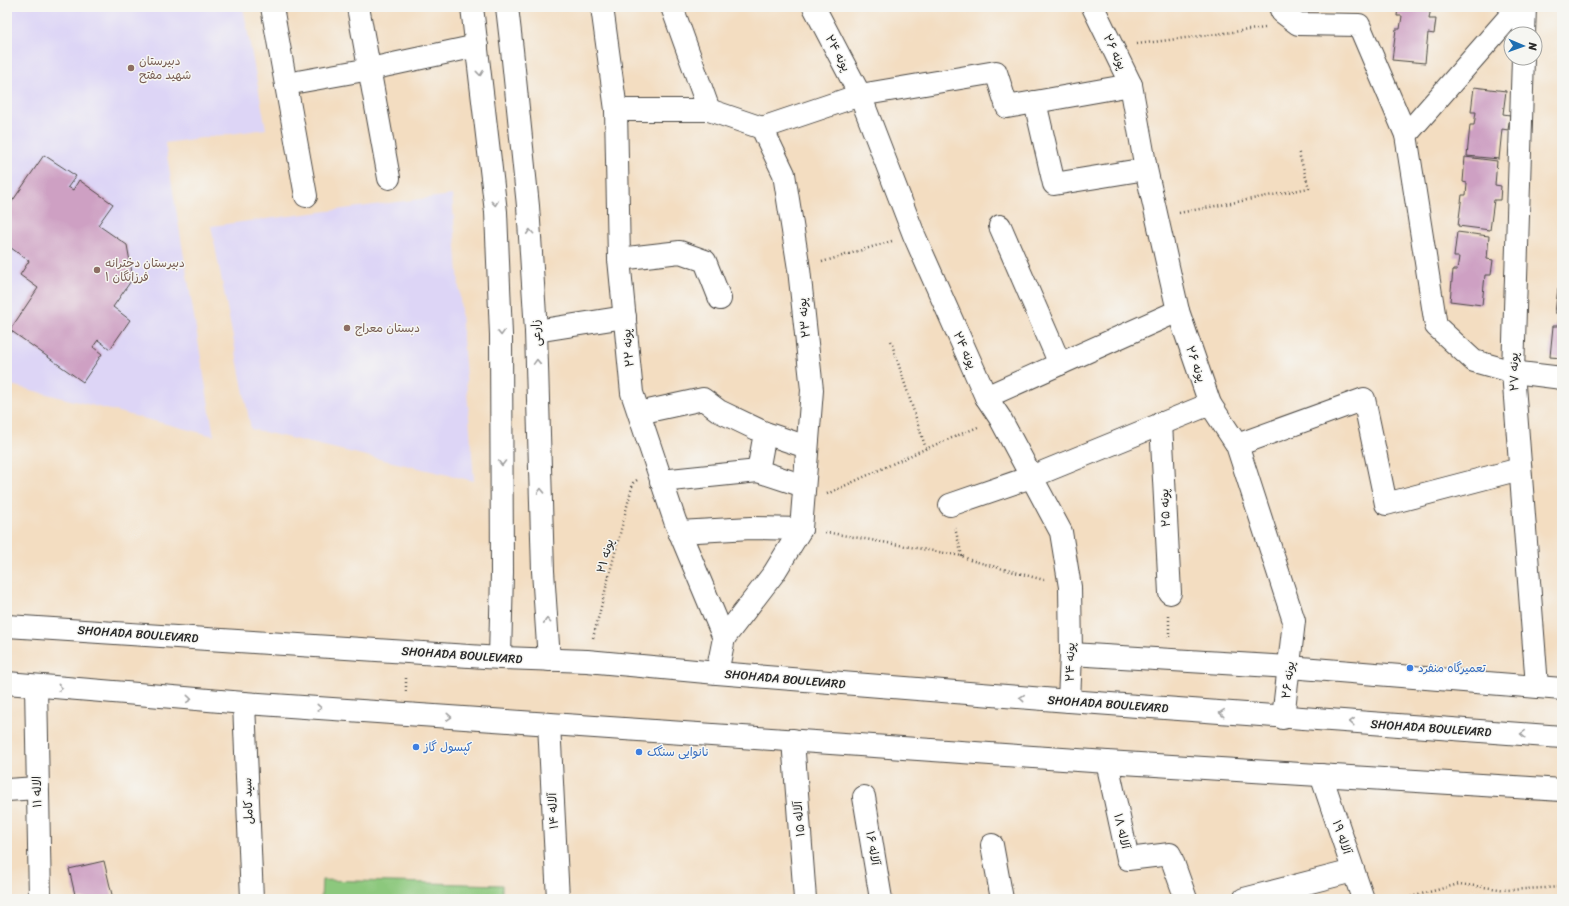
<svg xmlns="http://www.w3.org/2000/svg" width="1569" height="906" font-family="Sriracha,'Playpen Sans Arabic',sans-serif">
  <rect width="100%" height="100%" fill="#f6f6f2"/>
  <filter id="ink" filterUnits="userSpaceOnUse"><feTurbulence type="fractalNoise" baseFrequency=".025" numOctaves="2"/><feDisplacementMap in="SourceGraphic" scale="8" xChannelSelector="R" yChannelSelector="G"/><feConvolveMatrix kernelMatrix="1 2 1 2 8 2 1 2 1" color-interpolation-filters="sRGB"/></filter>
  <filter id="wash" filterUnits="userSpaceOnUse"><feTurbulence type="fractalNoise" baseFrequency=".012" numOctaves="4" result="noise"/><feDisplacementMap in="SourceGraphic" scale="16" xChannelSelector="R" yChannelSelector="G"/><feGaussianBlur stdDeviation="0.9" result="paint"/><feColorMatrix in="noise" values="0 0 0 0 0 0 0 0 0 0 0 0 0 0 0 0 0 1.4 0 .05"/><feComposite in="paint" operator="in"/></filter>
  <g filter="url(#wash)">
    <rect width="100%" height="100%" fill="#f3ddc1"/>
    <!-- built -->
    <g fill="#ddd5f6">
      <polygon points="7,7 243,7 266,129 165,143 214,436 7,384"/>
      <polygon points="452,195 474,481 251,429 211,226"/>
    </g>
    <!-- green -->
    <polygon fill="#8cc87d" stroke="#5c7a54" points="322,880 502,885 502,899 321,899"/>
    <g id="blocks">
      <!-- building -->
      <g fill="#cea0c3">
        <polygon points="1398,7 1431,7 1429,19 1436,19 1434,34 1428,33 1425,63 1392,60 1396,29 1400,29 1402,16 1397,16"/>
        <polygon points="1474,87 1506,91 1503,114 1510,115 1508,130 1502,129 1499,159 1467,156 1470,125 1474,125 1476,112 1471,112"/>
        <polygon points="44,155 76,176 68,187 73,190 79,180 113,204 98,225 127,245 133,278 113,307 130,320 110,349 98,340 93,347 102,354 83,382 10,330 38,288 20,275 29,261 7,245 7,209"/>
        <polygon points="1465,157 1497,161 1495,185 1501,186 1500,200 1494,200 1490,230 1458,226 1462,195 1466,195 1467,183 1463,182"/>
        <polygon points="1457,232 1489,236 1487,259 1493,260 1491,275 1485,275 1482,305 1450,301 1453,270 1457,270 1459,257 1454,257"/>
        <polygon points="1561,265 1562,265 1562,287 1559,287"/>
        <polygon points="1558,288 1562,289 1562,358 1550,357 1553,326 1558,326 1559,313 1555,313"/>
        <polygon points="104,861 113,899 76,899 69,869"/>
      </g>
    </g>
  </g>
  <g filter="url(#ink)">
    <use href="#blocks" fill-opacity="0" stroke="#494642" stroke-width="1"/>
    <g fill="none" stroke-linecap="round" stroke-linejoin="round">
      <defs>
        <g id="minor">
          <polyline points="272,7 306,196"/>
          <polyline points="358,7 389,178"/>
          <polyline points="602,7 616,110 619,259 632,393 675,521 724,638 717,673"/>
          <polyline points="672,7 709,110"/>
          <polyline points="814,7 860,95 914,235 986,397 1000,418 1061,532 1070,587 1071,654 1069,701"/>
          <polyline points="1093,7 1131,85 1146,169 1178,311 1210,404 1237,445 1294,621 1283,718"/>
          <polyline points="1280,7 1282,12 1298,24 1359,25 1406,135 1436,326 1474,361 1513,372 1562,378"/>
          <polyline points="1524,34 1525,7"/>
          <polyline points="1523,58 1513,372 1537,686"/>
          <polyline points="286,84 370,69 477,46"/>
          <polyline points="1035,102 1131,85"/>
          <polyline points="616,110 709,110 762,128 784,174 799,269 812,390 801,529 774,573 724,638"/>
          <polyline points="762,128 860,95 996,72 1007,107 1035,102 1054,184 1146,169"/>
          <polyline points="1406,135 1518,7"/>
          <polyline points="1000,226 1060,364"/>
          <polyline points="619,259 680,252 705,261 720,299"/>
          <polyline points="536,331 625,317"/>
          <polyline points="986,397 1178,311"/>
          <polyline points="639,413 703,399 719,411 765,433 807,447"/>
          <polyline points="1161,423 1170,593"/>
          <polyline points="1237,445 1364,399 1386,504 1520,469"/>
          <polyline points="758,471 804,486"/>
          <polyline points="661,481 758,471 765,433"/>
          <polyline points="950,505 1031,477 1210,404"/>
          <polyline points="679,532 751,528 801,529"/>
          <polyline points="1071,654 1289,667 1562,689"/>
          <polyline points="36,686 40,899"/>
          <polyline points="244,703 252,899"/>
          <polyline points="549,724 558,899"/>
          <polyline points="793,740 805,899"/>
          <polyline points="1107,762 1128,859 1170,854 1186,899"/>
          <polyline points="1321,775 1363,899"/>
          <polyline points="7,790 37,788"/>
          <polyline points="864,797 881,899"/>
          <polyline points="992,845 1002,899"/>
          <polyline points="1244,899 1353,871"/>
        </g>
        <g id="major">
          <polyline points="472,7 496,212 501,335 502,572 500,658"/>
          <polyline points="507,7 512,50 528,206 536,331 543,571 549,660"/>
          <polyline points="7,626 500,658 587,661 717,673 1069,701 1562,737"/>
          <polyline points="7,683 244,703 1107,762 1562,790"/>
        </g>
      </defs>
      <!-- minor casing -->
      <use href="#minor" stroke="#494642" stroke-width="24"/>
      <!-- major casing -->
      <use href="#major" stroke="#494642" stroke-width="24"/>
      <!-- path -->
      <g stroke="#494642" stroke-width="2.5" stroke-dasharray="1 3" stroke-linecap="butt">
        <polyline points="1137,44 1265,28"/>
        <polyline points="1179,213 1309,188 1298,150"/>
        <polyline points="822,262 892,241"/>
        <polyline points="891,341 926,449"/>
        <polyline points="827,494 918,452 978,427"/>
        <polyline points="955,528 962,556"/>
        <polyline points="825,532 962,556 970,560 1044,580"/>
        <polyline points="1169,637 1169,616"/>
        <polyline points="593,638 633,483 637,480"/>
        <polyline points="406,691 406,676"/>
        <polyline points="1403,899 1459,884 1507,890 1562,887"/>
      </g>
      <!-- minor -->
      <use href="#minor" stroke="#fff" stroke-width="22"/>
      <!-- major -->
      <use href="#major" stroke="#fff" stroke-width="22"/>
    </g>
    <!-- one-way arrows -->
    <defs><path id="oneway-chevron" d="M-2-3.5L2.5 0L-2 3.5" fill="none" stroke-width="1.6" stroke-linecap="round" stroke-linejoin="round"/></defs>
    <g stroke="#a0a0a0">
      <use href="#oneway-chevron" transform="translate(480 73) rotate(84)"/>
      <use href="#oneway-chevron" transform="translate(495 203) rotate(84)"/>
      <use href="#oneway-chevron" transform="translate(530 232) rotate(-94)"/>
      <use href="#oneway-chevron" transform="translate(501 333) rotate(88)"/>
      <use href="#oneway-chevron" transform="translate(537 362) rotate(-92)"/>
      <use href="#oneway-chevron" transform="translate(502 463) rotate(90)"/>
      <use href="#oneway-chevron" transform="translate(541 491) rotate(-92)"/>
      <use href="#oneway-chevron" transform="translate(547 621) rotate(-94)"/>
      <use href="#oneway-chevron" transform="translate(60 688) rotate(5)"/>
      <use href="#oneway-chevron" transform="translate(1022 698) rotate(-175)"/>
      <use href="#oneway-chevron" transform="translate(189 699) rotate(5)"/>
      <use href="#oneway-chevron" transform="translate(319 708) rotate(4)"/>
      <use href="#oneway-chevron" transform="translate(1222 713) rotate(-176)"/>
      <use href="#oneway-chevron" transform="translate(449 717) rotate(4)"/>
      <use href="#oneway-chevron" transform="translate(1352 722) rotate(-176)"/>
      <use href="#oneway-chevron" transform="translate(1523 734) rotate(-176)"/>
    </g>
  </g>
  <!-- markers -->
  <g fill="#8d6e63" stroke="#f6f6f2" stroke-width="1.5">
    <circle cx="131" cy="68" r="4"/>
    <circle cx="97" cy="270" r="4"/>
    <circle cx="347" cy="328" r="4"/>
  </g>
  <g fill="#3f7fe0" stroke="#f6f6f2" stroke-width="1.5">
    <circle cx="1410" cy="668" r="4"/>
    <circle cx="416" cy="747" r="4"/>
    <circle cx="639" cy="752" r="4"/>
  </g>
  <g text-anchor="middle" stroke-width="3" stroke-linejoin="round" paint-order="stroke">
    <!-- street labels -->
    <g font-size="12" fill="#2b2b2b" stroke="#f6f6f2">
      <text transform="translate(1115 52) rotate(64)" y="4">پونه ۲۶</text>
      <text transform="translate(838 53) rotate(62)" y="4">پونه ۲۴</text>
      <text transform="translate(804 318) rotate(-96)" y="4">پونه ۲۳</text>
      <text transform="translate(536 333) rotate(-93)" y="4">زارعی</text>
      <text transform="translate(628 348) rotate(-95)" y="4">پونه ۲۲</text>
      <text transform="translate(965 350) rotate(66)" y="4">پونه ۲۴</text>
      <text transform="translate(1196 364) rotate(71)" y="4">پونه ۲۶</text>
      <text transform="translate(1514 372) rotate(-91)" y="4">پونه ۲۷</text>
      <text transform="translate(1165 508) rotate(-93)" y="4">پونه ۲۵</text>
      <text transform="translate(605 556) rotate(-75)" y="4">پونه ۲۱</text>
      <text transform="translate(138 634) rotate(4)" y="4">SHOHADA BOULEVARD</text>
      <text transform="translate(462 655) rotate(4)" y="4">SHOHADA BOULEVARD</text>
      <text transform="translate(1070 662) rotate(-89)" y="4">پونه ۲۴</text>
      <text transform="translate(785 679) rotate(5)" y="4">SHOHADA BOULEVARD</text>
      <text transform="translate(1288 680) rotate(-83)" y="4">پونه ۲۶</text>
      <text transform="translate(1108 704) rotate(4)" y="4">SHOHADA BOULEVARD</text>
      <text transform="translate(1431 728) rotate(4)" y="4">SHOHADA BOULEVARD</text>
      <text transform="translate(37 792) rotate(-91)" y="4">الاله ۱۱</text>
      <text transform="translate(248 801) rotate(-92)" y="4">سید کامل</text>
      <text transform="translate(553 811) rotate(-93)" y="4">آلاله ۱۴</text>
      <text transform="translate(799 819) rotate(-95)" y="4">آلاله ۱۵</text>
      <text transform="translate(1122 831) rotate(77)" y="4">آلاله ۱۸</text>
      <text transform="translate(1342 837) rotate(71)" y="4">آلاله ۱۹</text>
      <text transform="translate(873 848) rotate(80)" y="4">آلاله ۱۶</text>
    </g>
    <!-- education labels -->
    <g font-size="12" fill="#785e54" stroke="#f6f6f2" text-anchor="start">
      <text x="139" y="65">دبیرستان<tspan x="139" dy="14">شهید مفتح</tspan></text>
      <text x="105" y="267">دبیرستان دخترانه<tspan x="105" dy="14">فرزانگان ۱</tspan></text>
      <text x="355" y="332">دبستان معراج</text>
    </g>
    <!-- shop labels -->
    <g font-size="12" fill="#366cbe" stroke="#f6f6f2" text-anchor="start">
      <text x="1418" y="672">تعمیرگاه منفرد</text>
      <text x="424" y="751">کپسول گاز</text>
      <text x="647" y="756">نانوایی سنگک</text>
    </g>
  </g>
  <!-- margin -->
  <rect width="1569" height="906" fill="none" stroke="#f6f6f2" stroke-width="24"/>
  <!-- north arrow -->
  <g transform="translate(1523 46) rotate(92)"><circle r="19" fill="#f6f6f2" stroke="#a5a5a2"/>
  <path d="M0-3L7 15L0 10L-7 15Z" fill="#1f6fb2"/>
  <text y="-6" font-size="11" font-weight="bold" text-anchor="middle" fill="#2b2b2b">N</text>
  </g>
</svg>
